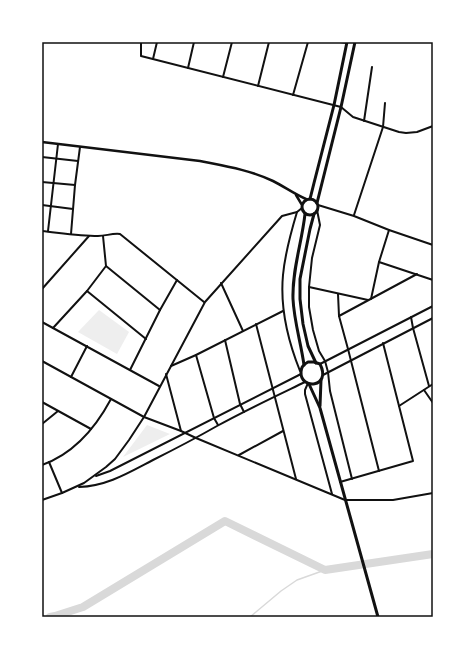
<svg xmlns="http://www.w3.org/2000/svg" width="475" height="659" font-family="'Open Sans',sans-serif">
  <rect width="100%" height="100%" fill="#fff"/>
  <!-- green -->
  <g fill="#eee">
    <polygon points="99,310 129,332 117,354 78,332"/>
    <polygon points="147,425 170,434 123,457"/>
  </g>
  <g fill="none" stroke-linecap="round" stroke-linejoin="round">
    <!-- stream -->
    <polyline stroke="#d9d9d9" stroke-width="1.5" points="250,617 281,591 297,580 325,570"/>
    <!-- river -->
    <polyline stroke="#d9d9d9" stroke-width="8" points="50,617 55,616 83,607 225,521 325,570 433,554"/>
    <!-- minor -->
    <g stroke="#111" stroke-width="2">
      <polyline points="141,42 141,56 341,107 353,117 399,132 406,133 417,132 433,126"/>
      <polyline points="340,42 347,43"/>
      <polyline points="153,59 157,42"/>
      <polyline points="188,68 194,42"/>
      <polyline points="223,77 232,42"/>
      <polyline points="258,86 269,42"/>
      <polyline points="293,95 308,42"/>
      <polyline points="364,121 372,67"/>
      <polyline points="42,157 78,161"/>
      <polyline points="42,182 75,185"/>
      <polyline points="42,205 73,209"/>
      <polyline points="318,205 354,216 389,230 433,245"/>
      <polyline points="317,210 320,225 312,258 309,287 309,307 313,330 319,351 325,361 328,372 330,391 352,479"/>
      <polyline points="354,215 383,127 385,103"/>
      <path d="M42,231C61,233 80,236 98,236C106,236 112,233 120,234L204,302"/>
      <polyline points="48,231 58,144"/>
      <polyline points="71,234 75,185 80,147"/>
      <polyline points="379,262 433,280"/>
      <polyline points="106,266 160,310"/>
      <polyline points="221,283 243,331"/>
      <polyline points="309,287 368,300"/>
      <polyline points="42,289 89,236"/>
      <polyline points="87,291 146,339"/>
      <polyline points="338,294 339,316 348,349 379,471"/>
      <polyline points="371,299 379,262 389,230"/>
      <polyline points="339,316 417,274"/>
      <polyline points="411,317 413,328 429,386"/>
      <polyline points="42,322 159,386"/>
      <polyline points="256,324 296,479"/>
      <polyline points="53,328 87,291 106,266 103,236"/>
      <polyline points="225,340 240,404 244,412"/>
      <polyline points="196,355 214,418 218,425"/>
      <polyline points="42,361 144,417 181,431 196,438 345,500 393,500 433,493"/>
      <polyline points="320,364 433,306"/>
      <polyline points="171,366 196,355 283,311"/>
      <polyline points="130,370 160,310 177,280"/>
      <path d="M300,371C288,341 280,307 283,275C285,253 291,232 297,212L302,208"/>
      <polyline points="166,374 181,431"/>
      <polyline points="323,375 433,318"/>
      <polyline points="71,377 87,346"/>
      <polyline points="308,383 305,390 305,394 332,494"/>
      <polyline points="424,390 433,403"/>
      <polyline points="42,402 91,429"/>
      <polyline points="399,406 433,384"/>
      <polyline points="42,424 58,411"/>
      <polyline points="239,455 283,431"/>
      <polyline points="49,462 62,493"/>
      <path d="M42,465C73,454 96,427 111,399"/>
      <polyline points="96,476 110,471 301,374"/>
      <polyline points="340,482 413,461 383,343"/>
      <path d="M79,487C107,486 128,473 153,460C175,449 196,438 217,426C246,410 276,396 305,382"/>
      <polyline points="42,500 62,493 84,483 106,467 115,459 129,440 144,417 205,302 282,216 297,212"/>
    </g>
    <!-- tertiary -->
    <g stroke="#111" stroke-width="2.5">
      <path d="M42,142L200,161C225,166 250,170 273,181C285,187 294,194 306,199"/>
      <polyline points="296,195 302,205"/>
    </g>
    <!-- secondary -->
    <g stroke="#111" stroke-width="3">
      <circle cx="310" cy="207" r="8"/>
      <polyline points="310,199 314,183 334,105 347,42"/>
      <polyline points="317,203 341,107 355,42"/>
      <polyline points="314,214 310,229 300,279 300,299 303,324 308,346 316,363"/>
      <path d="M308,362H314L320,364C332,388 300,390 301,372C301,367 304,364 308,362Z"/>
      <path d="M304,365C301,343 294,321 293,299C292,270 302,242 305,214"/>
      <polyline points="309,384 320,408 378,617"/>
      <polyline points="320,406 321,380"/>
    </g>
  </g>
  <!-- border -->
  <rect width="475" height="659" fill="none" stroke="#ffffff" stroke-width="86"/>
  <rect x="43" y="43" width="389" height="573" fill="none" stroke="#111" stroke-width="1.5"/>
</svg>
